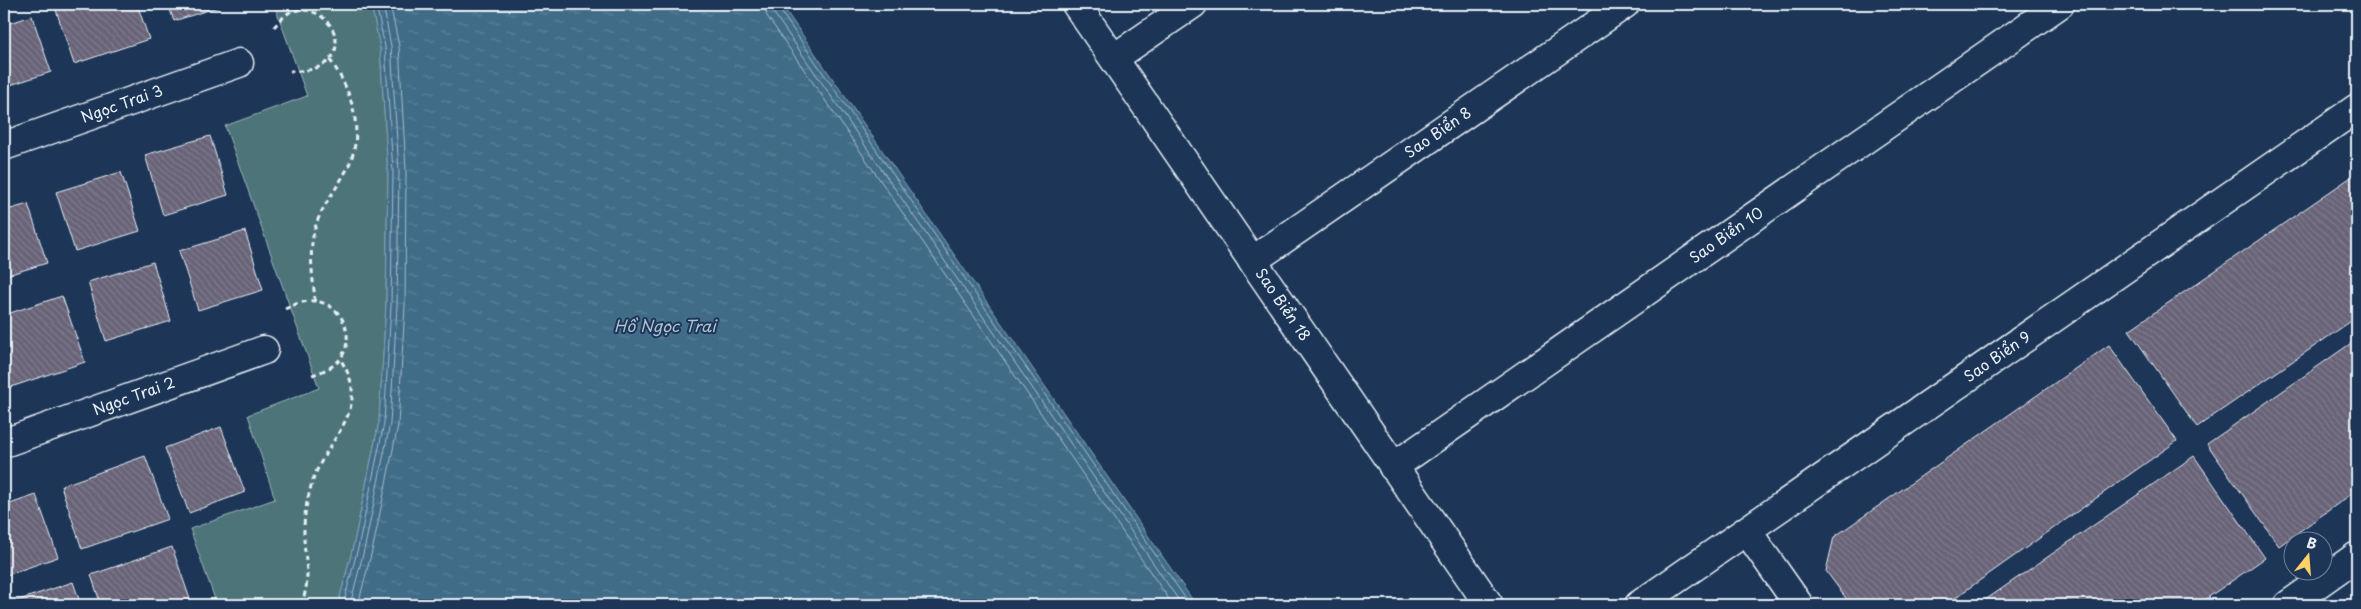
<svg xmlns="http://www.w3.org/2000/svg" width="2361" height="609" font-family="'Playpen Sans',sans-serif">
  <defs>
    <pattern id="water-ripples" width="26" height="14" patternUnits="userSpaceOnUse" patternTransform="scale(1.25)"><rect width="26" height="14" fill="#416c88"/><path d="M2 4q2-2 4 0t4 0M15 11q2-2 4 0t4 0" fill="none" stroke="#5c819a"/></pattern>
    <pattern id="building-back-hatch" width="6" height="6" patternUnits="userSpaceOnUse" patternTransform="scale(1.25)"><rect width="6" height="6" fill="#696378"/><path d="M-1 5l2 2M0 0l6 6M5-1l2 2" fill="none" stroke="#7e7a8c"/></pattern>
  </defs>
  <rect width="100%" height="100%" fill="#1d3557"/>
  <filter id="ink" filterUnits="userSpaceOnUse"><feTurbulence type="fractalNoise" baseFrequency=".02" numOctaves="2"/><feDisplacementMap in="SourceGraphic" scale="10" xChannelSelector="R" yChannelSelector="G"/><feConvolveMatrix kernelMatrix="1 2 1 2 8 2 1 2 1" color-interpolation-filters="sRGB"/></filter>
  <g filter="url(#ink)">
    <!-- green -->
    <polygon fill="#4d7579" stroke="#9ab3b8" points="274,4 371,4 380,47 388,173 386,305 379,422 354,543 338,605 217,605 190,529 275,499 248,415 319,388 225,126 307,96"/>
    <!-- water -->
    <polygon fill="url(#water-ripples)" stroke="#84a1b5" points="371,4 781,4 1196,605 338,605 354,543 379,422 386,305 388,173 380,47"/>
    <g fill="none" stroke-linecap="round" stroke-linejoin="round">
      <!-- shore -->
      <g stroke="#a5bccb" stroke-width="1">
        <polyline points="764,4 767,16 1173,605"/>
        <polyline points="771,4 773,12 1182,605"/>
        <polyline points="778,4 779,9 1190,605"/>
        <polyline points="343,605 359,544 384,423 391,306 393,172 385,47 376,4"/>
        <polyline points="350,605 365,546 390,424 397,306 399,172 391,46 383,4"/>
        <polyline points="358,605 373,547 398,425 405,306 406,171 399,46 390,4"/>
      </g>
    </g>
    <!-- building -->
    <g fill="url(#building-back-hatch)" stroke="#e8f1f8">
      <polygon points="65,4 137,4 149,39 74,64 55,7"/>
      <polygon points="168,4 227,4 174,21"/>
      <polygon points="32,16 51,72 4,87 4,25"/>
      <polygon points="210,136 228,195 163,215 145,155"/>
      <polygon points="121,172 140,231 75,251 56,192"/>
      <polygon points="2357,173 2357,317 2197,427 2129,330"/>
      <polygon points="28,204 47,263 4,276 4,211"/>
      <polygon points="245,231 263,290 198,310 179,251"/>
      <polygon points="153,262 171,321 106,341 88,282"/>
      <polygon points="62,296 85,362 8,388 4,375 4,315"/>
      <polygon points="2357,339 2357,490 2279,546 2207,444"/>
      <polygon points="2109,345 2177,441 1945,605 1851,605 1826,571 1834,537"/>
      <polygon points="221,427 245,492 189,513 165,448"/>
      <polygon points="145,456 168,519 82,549 61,486"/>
      <polygon points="2194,456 2265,558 2197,605 1978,605"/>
      <polygon points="36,495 58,557 4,576 4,506"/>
      <polygon points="172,547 192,605 101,605 91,575"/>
      <polygon points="73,582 81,605 4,605"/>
    </g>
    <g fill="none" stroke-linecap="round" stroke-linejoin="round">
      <defs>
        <g id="minor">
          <path id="s1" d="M1076,4L1489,605"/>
          <polyline points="1114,58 1193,4"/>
          <path id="s2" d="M4,146L239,63"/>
          <path id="s3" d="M1252,261L1625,4"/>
          <path id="s4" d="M4,443L264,350"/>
          <path id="s5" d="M1393,467L2060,4"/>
          <polyline points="1747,531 1799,605"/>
          <path id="s6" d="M1639,605L2357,108"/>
          <polyline points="2288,605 2357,556"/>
        </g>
      </defs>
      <!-- minor casing -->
      <use href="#minor" stroke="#e8f1f8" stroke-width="31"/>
      <!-- path -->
      <g stroke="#e8f1f8" stroke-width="3" stroke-dasharray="5 4" stroke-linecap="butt">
        <path d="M274,27C279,22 285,14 292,11C337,0 364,74 290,71"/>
        <path d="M315,301C313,277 308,251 315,228C321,207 336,190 346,171C366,134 353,92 330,60"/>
        <path d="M285,309C294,305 303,300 314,301C342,303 357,337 340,359C334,368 320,372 310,376"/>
        <path d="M301,605C313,576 303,559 304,530C304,514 308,495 313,480C328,436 374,409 340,359"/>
      </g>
      <!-- minor -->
      <use href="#minor" stroke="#1d3557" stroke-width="28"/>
    </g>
  </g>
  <g text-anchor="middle" stroke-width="4" stroke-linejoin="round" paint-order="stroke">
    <!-- street labels -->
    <g font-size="15" fill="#e8f1f8" stroke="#1d3557">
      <text dy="5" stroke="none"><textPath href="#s2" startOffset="125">Ngọc Trai 3</textPath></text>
      <text dy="5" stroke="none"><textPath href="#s3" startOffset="226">Sao Biển 8</textPath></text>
      <text dy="5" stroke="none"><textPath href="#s5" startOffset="406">Sao Biển 10</textPath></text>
      <text dy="5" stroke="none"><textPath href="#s1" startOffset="365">Sao Biển 18</textPath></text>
      <text dy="5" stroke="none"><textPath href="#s6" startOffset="436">Sao Biển 9</textPath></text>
      <text dy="5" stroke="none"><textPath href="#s4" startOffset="138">Ngọc Trai 2</textPath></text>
    </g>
    <!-- water labels -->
    <g font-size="16" font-style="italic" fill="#aec2d1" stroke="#1d3557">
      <text x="665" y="332">Hồ Ngọc Trai</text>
    </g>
  </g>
  <!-- margin -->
  <rect width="2361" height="609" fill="none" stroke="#1d3557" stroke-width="20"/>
  <rect x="10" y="10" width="2341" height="589" fill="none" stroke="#e8f1f8" stroke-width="2" filter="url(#ink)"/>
  <!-- north arrow -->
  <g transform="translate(2308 556) rotate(17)"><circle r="24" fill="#1d3557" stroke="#6e8097"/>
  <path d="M0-4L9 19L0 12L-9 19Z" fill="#ffd166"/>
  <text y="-8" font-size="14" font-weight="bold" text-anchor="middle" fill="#e8f1f8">B</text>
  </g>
</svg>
